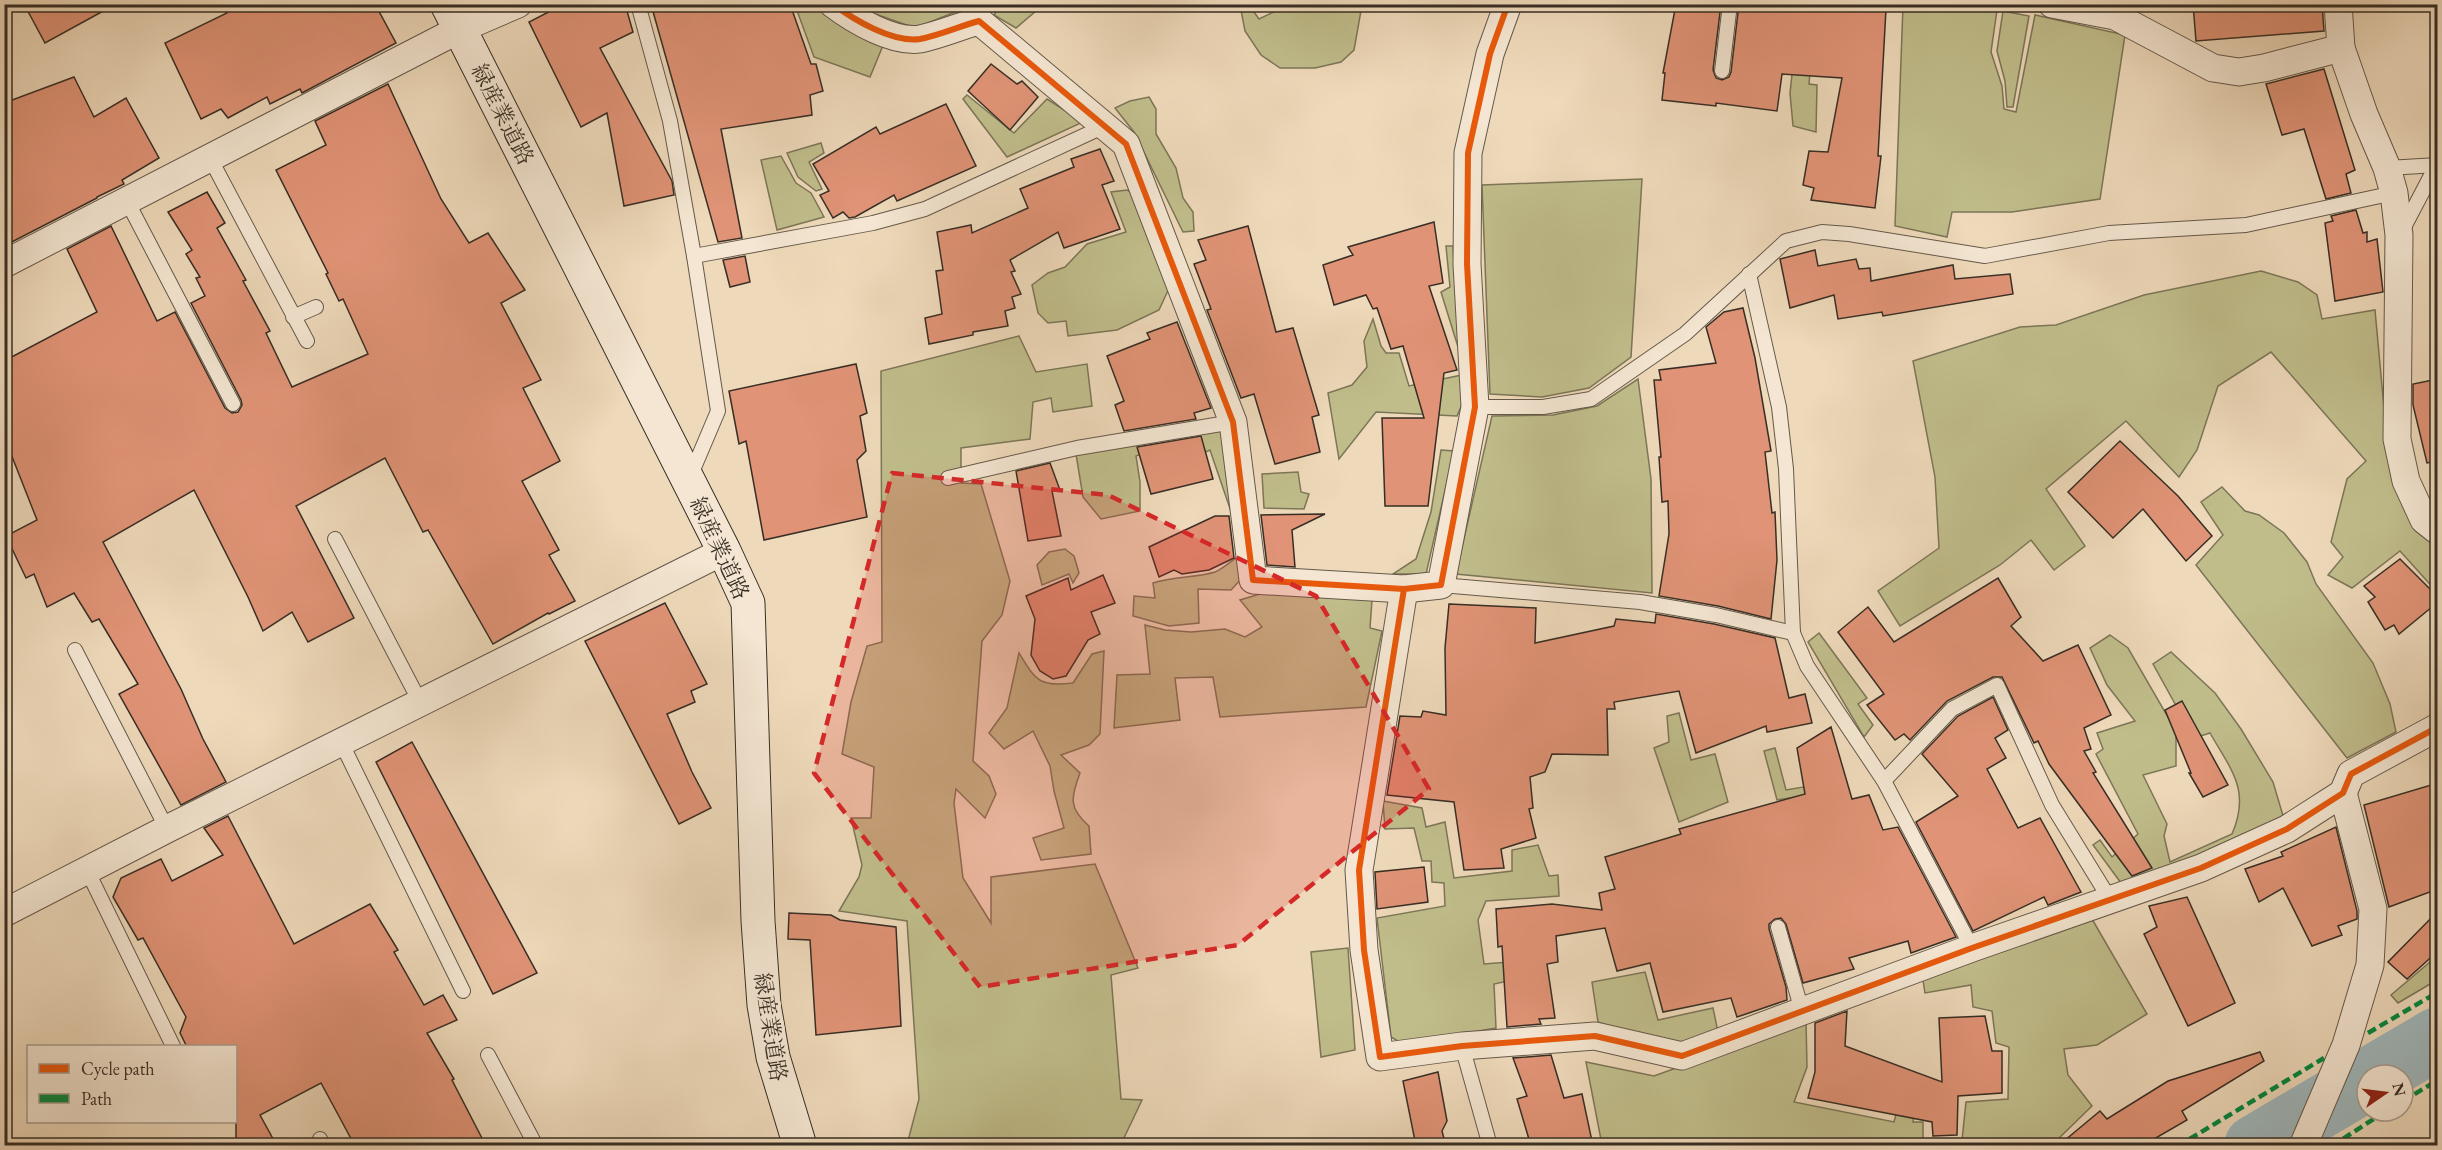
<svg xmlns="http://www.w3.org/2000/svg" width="2442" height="1150" font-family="'EB Garamond','Noto Serif JP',serif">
  <rect width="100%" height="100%" fill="#eed9ba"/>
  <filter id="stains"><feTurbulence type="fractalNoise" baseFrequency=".00333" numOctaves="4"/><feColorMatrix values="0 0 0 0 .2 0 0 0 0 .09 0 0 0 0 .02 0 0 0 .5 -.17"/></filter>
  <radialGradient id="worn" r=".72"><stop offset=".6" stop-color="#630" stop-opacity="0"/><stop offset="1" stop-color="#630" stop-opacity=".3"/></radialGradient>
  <!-- green -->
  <g fill="#c0bd8b" stroke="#7c7658" stroke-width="1.5">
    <polygon points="795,5 825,5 884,43 870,77 814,57"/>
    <polygon points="865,5 969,5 968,7 915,28 864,10"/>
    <polygon points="1000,5 1000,4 1043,5 1016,28 994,15"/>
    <polygon points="1240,5 1249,5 1259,19 1284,7 1290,10 1299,5 1362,5 1354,50 1341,62 1315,68 1280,68 1261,55 1245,31"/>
    <polygon points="1903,5 1997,10 1991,52 2002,86 2004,109 2016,112 2035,15 2125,35 2100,199 2012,212 1952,212 1947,237 1895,226"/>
    <polygon points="2003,11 2029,16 2013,107 2007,107 2005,81 1997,51"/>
    <polygon points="1795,47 1812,47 1809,84 1817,85 1816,132 1793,126 1790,93"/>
    <polygon points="967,95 1014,133 1047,99 1083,122 1007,157 963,99"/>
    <polygon points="1149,97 1156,109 1156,134 1176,168 1183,198 1193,212 1194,231 1183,232 1134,132 1115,108 1130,101"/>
    <polygon points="821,143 824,153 809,162 822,189 816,191 798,177 787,153"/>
    <polygon points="781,156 796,183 811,193 824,217 777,230 761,160"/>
    <polygon points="1642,179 1631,357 1589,388 1542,397 1490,394 1482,185"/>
    <polygon points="1127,190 1137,197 1171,284 1159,310 1117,330 1068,336 1066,321 1048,323 1038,313 1032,285 1048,273 1065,267 1087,244 1126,232 1111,192"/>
    <polygon points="1446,246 1453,246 1459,350 1441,292 1450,287"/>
    <polygon points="2261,271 2298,282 2317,295 2322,319 2375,310 2387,441 2419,527 2437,549 2437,592 2400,551 2352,588 2328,575 2343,557 2331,542 2347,479 2366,461 2271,352 2218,386 2197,450 2179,477 2126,421 2046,489 2085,546 2054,570 2031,540 2000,565 1900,626 1878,591 1939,548 1935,477 1913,361 2020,327 2056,325 2144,295"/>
    <polygon points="1373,319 1381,346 1386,353 1399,353 1409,386 1462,375 1463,402 1457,416 1376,412 1339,459 1328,393 1352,385 1367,367 1364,341"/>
    <polygon points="1019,336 1036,372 1087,364 1092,406 1053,412 1051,398 1033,402 1030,439 961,448 961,483 981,484 1010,581 1002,615 982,641 973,761 989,776 996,794 985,818 956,789 954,803 963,878 991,923 991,877 1095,864 1138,968 1111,975 1121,1099 1142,1100 1123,1140 1124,1145 911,1145 909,1137 919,1099 907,921 839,911 859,877 862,865 851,818 871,818 874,767 842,754 851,702 867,646 882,642 881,371"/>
    <polygon points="1638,379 1651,479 1652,593 1456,574 1492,416 1553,415 1597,406"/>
    <polygon points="1222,430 1238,532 1210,450 1201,454 1171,444 1136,456 1140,482 1140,511 1101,519 1083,497 1076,454"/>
    <polygon points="1441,450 1454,451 1426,574 1393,574 1416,559 1431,512"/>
    <polygon points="1298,472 1301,492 1309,494 1304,509 1264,508 1262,474"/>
    <polygon points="2222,487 2245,511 2259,515 2284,533 2307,562 2316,584 2373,663 2390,704 2396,732 2347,758 2196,565 2223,535 2201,502"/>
    <polygon points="1065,549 1074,556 1079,573 1073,583 1069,574 1042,585 1037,565 1049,552"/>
    <path d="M1239,556L1244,576L1231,590L1198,589L1199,623L1169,626L1133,616L1134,596L1155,598L1153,583C1174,576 1195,578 1215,572C1223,569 1231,561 1239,556Z"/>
    <polygon points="1263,593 1372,600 1370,628 1382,631 1366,707 1220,717 1213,677 1175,678 1180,720 1114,728 1117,675 1150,674 1145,625 1165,630 1191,632 1225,629 1245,637 1262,627 1240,600"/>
    <polygon points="1819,633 1867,698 1858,704 1873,725 1864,737 1808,642"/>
    <path d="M2110,635L2128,648L2176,731V766L2143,775L2167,824L2164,836L2170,862L2232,834C2251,790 2231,770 2210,733L2194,738L2153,664L2171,652L2215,693L2241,729L2273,782L2284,819L2124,887L2093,845L2100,840L2112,857L2138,834L2096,754L2103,749L2097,733L2135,721L2107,685L2090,648Z"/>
    <path d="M1104,651L1100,734L1089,745L1061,755L1080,773C1071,797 1068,808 1089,826L1091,854L1041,860L1033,838L1064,828L1054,791L1050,766L1033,731L1004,749L989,733L1007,708L1019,653C1036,681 1039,687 1073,683L1092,654Z"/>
    <polygon points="1679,713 1691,760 1715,754 1728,802 1679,822 1654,748 1669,742 1667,716"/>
    <polygon points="1775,748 1786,790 1815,785 1816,794 1777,800 1764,751"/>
    <polygon points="1383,801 1422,808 1426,827 1445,822 1454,878 1512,871 1512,850 1538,845 1549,876 1558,875 1559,896 1486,901 1478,920 1484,964 1509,962 1513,980 1494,984 1496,1028 1403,1044 1391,1037 1377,918 1445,906 1444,883 1432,882 1431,861 1422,861 1414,828 1385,829"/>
    <polygon points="2092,919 2147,1014 2097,1045 2064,1049 2068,1075 2092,1106 2055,1142 2058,1145 1602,1145 1586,1062 1654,1076 1806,1021 1807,1067 1794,1102 1894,1122 1904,1085 1918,1088 1913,1122 1923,1122 1923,1140 1962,1140 1966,1102 2008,1099 2009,1047 1996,1043 1992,1011 1973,1007 1971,985 1925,993 1923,980"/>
    <polygon points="1348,948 1355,1050 1321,1057 1311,952"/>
    <polygon points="2437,956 2437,980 2398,1003 2391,995"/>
    <polygon points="1645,972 1658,1020 1713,1008 1718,1032 1667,1049 1598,1022 1592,982"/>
  </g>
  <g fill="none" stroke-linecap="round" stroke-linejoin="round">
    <!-- river -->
    <g stroke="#9fb7bb" stroke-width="62">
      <polyline points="2375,1075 2438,1038"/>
      <polyline points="2255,1146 2367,1080"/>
    </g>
  </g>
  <!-- building -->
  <g fill="#e09376" stroke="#372e25" stroke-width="1.5">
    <polygon points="24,4 116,4 45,43"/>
    <polygon points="223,4 375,4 396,43 302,93 300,89 270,104 267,97 228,118 221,109 201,119 165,43 227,13"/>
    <polygon points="564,4 625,4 633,32 600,48 672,181 674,195 624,206 607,113 581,127 529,22"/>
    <polygon points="669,4 790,4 811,64 816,64 823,91 810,95 812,115 721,129 742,238 718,242 652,8"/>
    <polygon points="1676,4 1721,4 1713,70 1716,78 1722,80 1729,77 1731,72 1739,4 1827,4 1827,8 1886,9 1878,156 1881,156 1875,208 1811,200 1814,188 1803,185 1809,151 1828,152 1842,78 1782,74 1777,111 1716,103 1716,106 1662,100 1665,73 1663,73"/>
    <polygon points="2193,4 2322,4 2324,31 2196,41"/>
    <polygon points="991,64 1017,84 1022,81 1038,97 1010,130 968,91"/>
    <polygon points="2324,69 2355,170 2346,174 2351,193 2326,199 2304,129 2282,135 2266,84"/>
    <polygon points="74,77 94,117 126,98 159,158 122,180 124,184 97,197 97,198 4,246 4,103"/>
    <polygon points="388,84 441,199 469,243 488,233 525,290 501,303 541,380 523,388 560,461 522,481 559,550 549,555 575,601 549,614 548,613 493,644 428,530 423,532 385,458 296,506 354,618 308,642 292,612 263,631 248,597 194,490 103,542 181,689 203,739 226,782 181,805 119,694 138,684 99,619 92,622 74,593 47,607 34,574 26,578 6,536 37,520 11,454 4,457 4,361 97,312 67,249 111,226 157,321 175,312 225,408 232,413 238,412 242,405 241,400 191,303 205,296 196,278 200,277 186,254 192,250 168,212 207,192 225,223 217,228 246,280 243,281 270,331 266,333 292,387 368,354 343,299 339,301 326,274 328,273 276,170 326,145 315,121"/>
    <polygon points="946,104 976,166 897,201 894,195 855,217 849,218 843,212 833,218 820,195 829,191 813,164 876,127 880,134"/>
    <polygon points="1100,149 1114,181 1102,185 1120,229 1064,248 1058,232 1010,260 1015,271 1011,272 1021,294 1012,297 1015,308 1005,311 1008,326 973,332 973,335 929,344 925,318 942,314 936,271 943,270 937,232 971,225 972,233 1028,208 1020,189 1074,167 1071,159"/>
    <polygon points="2356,210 2363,233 2367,232 2367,242 2377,239 2383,292 2335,301 2325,223 2333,221 2331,216"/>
    <polygon points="1434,222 1443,283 1429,286 1457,370 1444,373 1428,506 1385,506 1382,418 1424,418 1403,346 1391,349 1377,308 1373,309 1366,295 1334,305 1323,265 1353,255 1348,247"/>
    <polygon points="1248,226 1276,332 1293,328 1319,415 1312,417 1320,452 1275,464 1254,394 1241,398 1207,310 1211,309 1194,264 1206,260 1198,240"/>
    <polygon points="1815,250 1818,266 1856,259 1859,269 1870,268 1871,281 1953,265 1955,279 2010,274 2013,294 1883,316 1882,312 1838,319 1834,295 1790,308 1780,259"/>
    <polygon points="745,256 750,282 730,287 723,260"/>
    <polygon points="1743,308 1755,358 1771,451 1765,452 1772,513 1775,512 1777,560 1771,619 1718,606 1659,596 1669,534 1668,501 1662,502 1659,457 1661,457 1654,380 1661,380 1659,370 1716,363 1706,327 1724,312"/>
    <polygon points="1177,322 1211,408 1194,413 1196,419 1124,431 1115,405 1124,401 1107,356 1150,339 1147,333"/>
    <polygon points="856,364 867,413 860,416 866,451 857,460 867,517 764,540 746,441 739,444 729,391"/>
    <polygon points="2438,379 2438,461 2427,463 2413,405 2413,384"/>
    <polygon points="1201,436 1213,479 1151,494 1137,447"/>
    <polygon points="2120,441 2178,496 2212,536 2186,561 2143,509 2113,538 2068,492"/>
    <polygon points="1050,463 1060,490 1052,491 1061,536 1028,541 1016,471"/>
    <polygon points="1325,514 1292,530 1295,567 1267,565 1261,515"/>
    <polygon points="1215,516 1229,516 1234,558 1209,570 1182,574 1174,570 1159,577 1149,547"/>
    <polygon points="2400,559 2438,597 2438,602 2399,634 2394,625 2385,630 2368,602 2375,597 2364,586"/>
    <polygon points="1103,575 1115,603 1091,612 1100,634 1088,640 1066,676 1053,679 1040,671 1031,655 1035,619 1026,596 1068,578 1071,590"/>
    <polygon points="1998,578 2021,617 2011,626 2043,661 2078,645 2111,715 2084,728 2091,749 2084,751 2096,772 2093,773 2152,868 2132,876 2049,764 2038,741 2034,743 2002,677 1993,677 1947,701 1910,740 1904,734 1895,740 1867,705 1884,694 1838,632 1868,607 1894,642"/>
    <polygon points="665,603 707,684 691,691 695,702 667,714 692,772 711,808 679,824 585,641"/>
    <polygon points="1449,604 1536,608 1535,643 1614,626 1616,619 1655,623 1656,614 1714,624 1775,638 1789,698 1805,694 1812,723 1767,732 1766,726 1696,753 1679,691 1614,702 1615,709 1607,709 1608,755 1552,754 1545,772 1530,777 1533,808 1529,809 1536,838 1501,849 1504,868 1464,870 1454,802 1387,795 1400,716 1421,717 1423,711 1446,715 1445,648"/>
    <polygon points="1993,697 2008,730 1995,738 2006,758 1987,769 2018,828 2040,818 2081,892 2048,905 2044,897 1973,931 1916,822 1958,796 1922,754 1958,716"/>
    <polygon points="2182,701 2228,785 2203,797 2189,773 2191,773 2165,710"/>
    <polygon points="1831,727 1852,799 1869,795 1883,830 1898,827 1956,937 1911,953 1908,941 1849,958 1854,969 1803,983 1786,924 1781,918 1775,919 1769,924 1769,929 1786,987 1787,1000 1737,1017 1731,998 1663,1012 1650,963 1617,971 1605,928 1556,936 1558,962 1547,964 1555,1018 1539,1019 1541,1024 1507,1027 1502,946 1498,947 1496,909 1552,904 1602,910 1599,893 1615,889 1605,857 1681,834 1679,829 1805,794 1797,748"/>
    <polygon points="412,742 537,973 493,994 376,762"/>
    <polygon points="2438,783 2438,889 2389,907 2364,805"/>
    <polygon points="228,816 294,944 370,904 398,950 394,952 424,1005 443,995 457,1020 427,1033 454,1079 452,1080 486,1146 355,1146 321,1083 260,1115 277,1146 236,1146 236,1047 187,1047 180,1033 186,1017 143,938 138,940 113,897 121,878 161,859 172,881 223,855 204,828"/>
    <polygon points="2336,827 2357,911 2357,919 2338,926 2342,935 2312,946 2283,888 2259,902 2245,869 2283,856 2281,852"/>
    <polygon points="1424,867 1428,902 1377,909 1375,872"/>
    <polygon points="2187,897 2235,1003 2188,1026 2144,934 2157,927 2149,906"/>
    <polygon points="2438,911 2438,951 2407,979 2388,962"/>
    <polygon points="789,913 831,915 840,920 896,927 901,1026 816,1035 810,940 788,939"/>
    <polygon points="1847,1011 1845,1046 1942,1082 1939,1018 1985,1016 1992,1051 2002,1051 2002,1093 1958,1096 1957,1135 1933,1136 1932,1122 1808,1098 1815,1072 1815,1023"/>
    <polygon points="2260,1052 2264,1061 2182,1111 2187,1120 2142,1146 2058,1146 2100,1111 2107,1119 2168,1081"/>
    <polygon points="1551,1055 1564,1098 1582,1094 1593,1146 1531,1146 1517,1099 1527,1096 1513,1058"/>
    <polygon points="1438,1072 1447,1121 1442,1131 1446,1146 1416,1146 1403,1081"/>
  </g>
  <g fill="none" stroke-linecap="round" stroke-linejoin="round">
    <defs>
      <g id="service">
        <polyline points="638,4 670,121 694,256 718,411 690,477"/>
        <polyline points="1722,71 1730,4"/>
        <polyline points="210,158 307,341"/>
        <polyline points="2387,168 2438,165"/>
        <polyline points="127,201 233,404"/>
        <polyline points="2402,231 2436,166"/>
        <polyline points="694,256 873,223 925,209 1105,126"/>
        <polyline points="1749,274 1779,407 1786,469 1793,633 1807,666 1884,781 1972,948"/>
        <polyline points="293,317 316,307"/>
        <polyline points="1475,407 1543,407 1591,399 1685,334 1786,241 1822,232 1849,234 1985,256 2109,233 2246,225 2394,193"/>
        <polyline points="948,478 1077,448 1233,422"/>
        <polyline points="335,539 420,702"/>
        <polyline points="1441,585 1640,602 1716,615 1793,633"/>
        <polyline points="75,650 167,829"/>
        <polyline points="341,742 463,991"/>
        <polyline points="1884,781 1952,709 1997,685 2052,805 2111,901"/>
        <polyline points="87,870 173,1046"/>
        <polyline points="1778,927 1802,1011"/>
        <polyline points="1462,1046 1490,1146"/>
        <polyline points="488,1055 536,1146"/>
        <polyline points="320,1139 323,1146"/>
      </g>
      <g id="minor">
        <path d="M833,4C854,20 893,43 920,39C940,35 960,26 979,21L1126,144L1233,422L1253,580L1404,589L1441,585L1475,407L1467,264L1468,153L1490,54L1508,4"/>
        <polyline points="2052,4 2115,16 2213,68 2239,72 2264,68 2341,48"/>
        <polyline points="2338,4 2341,48 2364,114 2387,168 2394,193 2399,235 2397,439 2406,481 2424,520 2438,531"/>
        <polyline points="4,264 460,29 518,4"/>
        <polyline points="1404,589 1359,870 1364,950 1380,1057 1462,1046 1595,1036 1682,1056 1972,948 2201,868 2287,829 2343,793 2351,774 2438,727"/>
        <polyline points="4,913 167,829 724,551"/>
        <polyline points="2303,1146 2346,1045 2370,965 2373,909 2343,793"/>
      </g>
      <polyline id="secondary" points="447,4 724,551 748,603 758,921 764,1005 773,1057 800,1146"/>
    </defs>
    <!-- service casing -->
    <use href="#service" stroke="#65594a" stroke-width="16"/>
    <!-- minor casing -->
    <use href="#minor" stroke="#65594a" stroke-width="29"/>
    <!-- secondary casing -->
    <use href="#secondary" stroke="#372e25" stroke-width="35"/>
    <!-- service -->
    <use href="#service" stroke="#f4e6d2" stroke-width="14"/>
    <!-- minor -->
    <use href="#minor" stroke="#f4e6d2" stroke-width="27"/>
    <!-- secondary -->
    <use href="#secondary" stroke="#f4e6d2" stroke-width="33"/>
    <!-- quiet -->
    <g stroke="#00873e" stroke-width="4.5" stroke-dasharray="9 4.5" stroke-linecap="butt">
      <polyline points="2368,1033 2438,992"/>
      <polyline points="2403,1101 2438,1080"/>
      <polyline points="2178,1146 2324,1058"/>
      <polyline points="2332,1146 2386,1111"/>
    </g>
    <defs>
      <g id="cycleway">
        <path d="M833,4C854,20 893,43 920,39C940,35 960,26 979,21L1126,144L1233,422L1253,580L1404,589L1441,585L1475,407L1467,264L1468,153L1490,54L1508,4"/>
        <polyline points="1404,589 1359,870 1364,950 1380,1057 1462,1046 1595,1036 1682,1056 1972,948 2201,868 2287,829 2343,793 2351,774 2438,727"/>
      </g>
    </defs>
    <!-- cycleway casing -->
    <use href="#cycleway" stroke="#f4e6d2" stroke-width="10"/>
    <!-- cycleway -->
    <use href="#cycleway" stroke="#e8590c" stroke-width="6"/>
  </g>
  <!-- marked area -->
  <path fill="#d62828" fill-opacity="0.2" stroke="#d62828" stroke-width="4.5" stroke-dasharray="12 8" stroke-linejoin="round" d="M892,473L1108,495L1316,596L1429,789L1238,945L980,987L814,773Z"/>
  <g text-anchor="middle" stroke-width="6" stroke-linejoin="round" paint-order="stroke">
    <!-- street labels -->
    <g font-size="22" fill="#372e25" stroke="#f4e6d2">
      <text transform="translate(503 114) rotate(63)" y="8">緑産業道路</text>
      <text transform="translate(720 548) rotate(65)" y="8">緑産業道路</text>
      <text transform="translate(771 1027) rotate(81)" y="8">緑産業道路</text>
    </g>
  </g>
  <!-- margin -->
  <rect width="2442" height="1150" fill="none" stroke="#eed9ba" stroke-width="24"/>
  <rect x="6" y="6" width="2430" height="1138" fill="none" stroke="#372e25" stroke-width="3"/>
  <rect x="12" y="12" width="2418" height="1126" fill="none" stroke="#372e25" stroke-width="1.5"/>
  <!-- legend -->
  <rect x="27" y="1045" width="210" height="78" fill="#f4e6d2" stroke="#a89c8d" stroke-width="1.5"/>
  <rect x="39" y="1064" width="30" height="9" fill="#e8590c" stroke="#a89c8d" stroke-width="1.5"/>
  <text x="81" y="1075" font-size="18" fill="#372e25">Cycle path</text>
  <rect x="39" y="1094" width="30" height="9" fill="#00873e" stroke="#a89c8d" stroke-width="1.5"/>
  <text x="81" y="1105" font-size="18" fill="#372e25">Path</text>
  <!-- north arrow -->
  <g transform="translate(2385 1093) rotate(76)"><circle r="28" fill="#f4e6d2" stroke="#a89c8d" stroke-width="1.5"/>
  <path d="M0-4.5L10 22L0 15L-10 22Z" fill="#8f2418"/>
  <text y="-9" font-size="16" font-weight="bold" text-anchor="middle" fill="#372e25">N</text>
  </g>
  <rect width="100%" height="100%" filter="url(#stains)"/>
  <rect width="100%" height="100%" fill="url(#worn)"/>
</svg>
